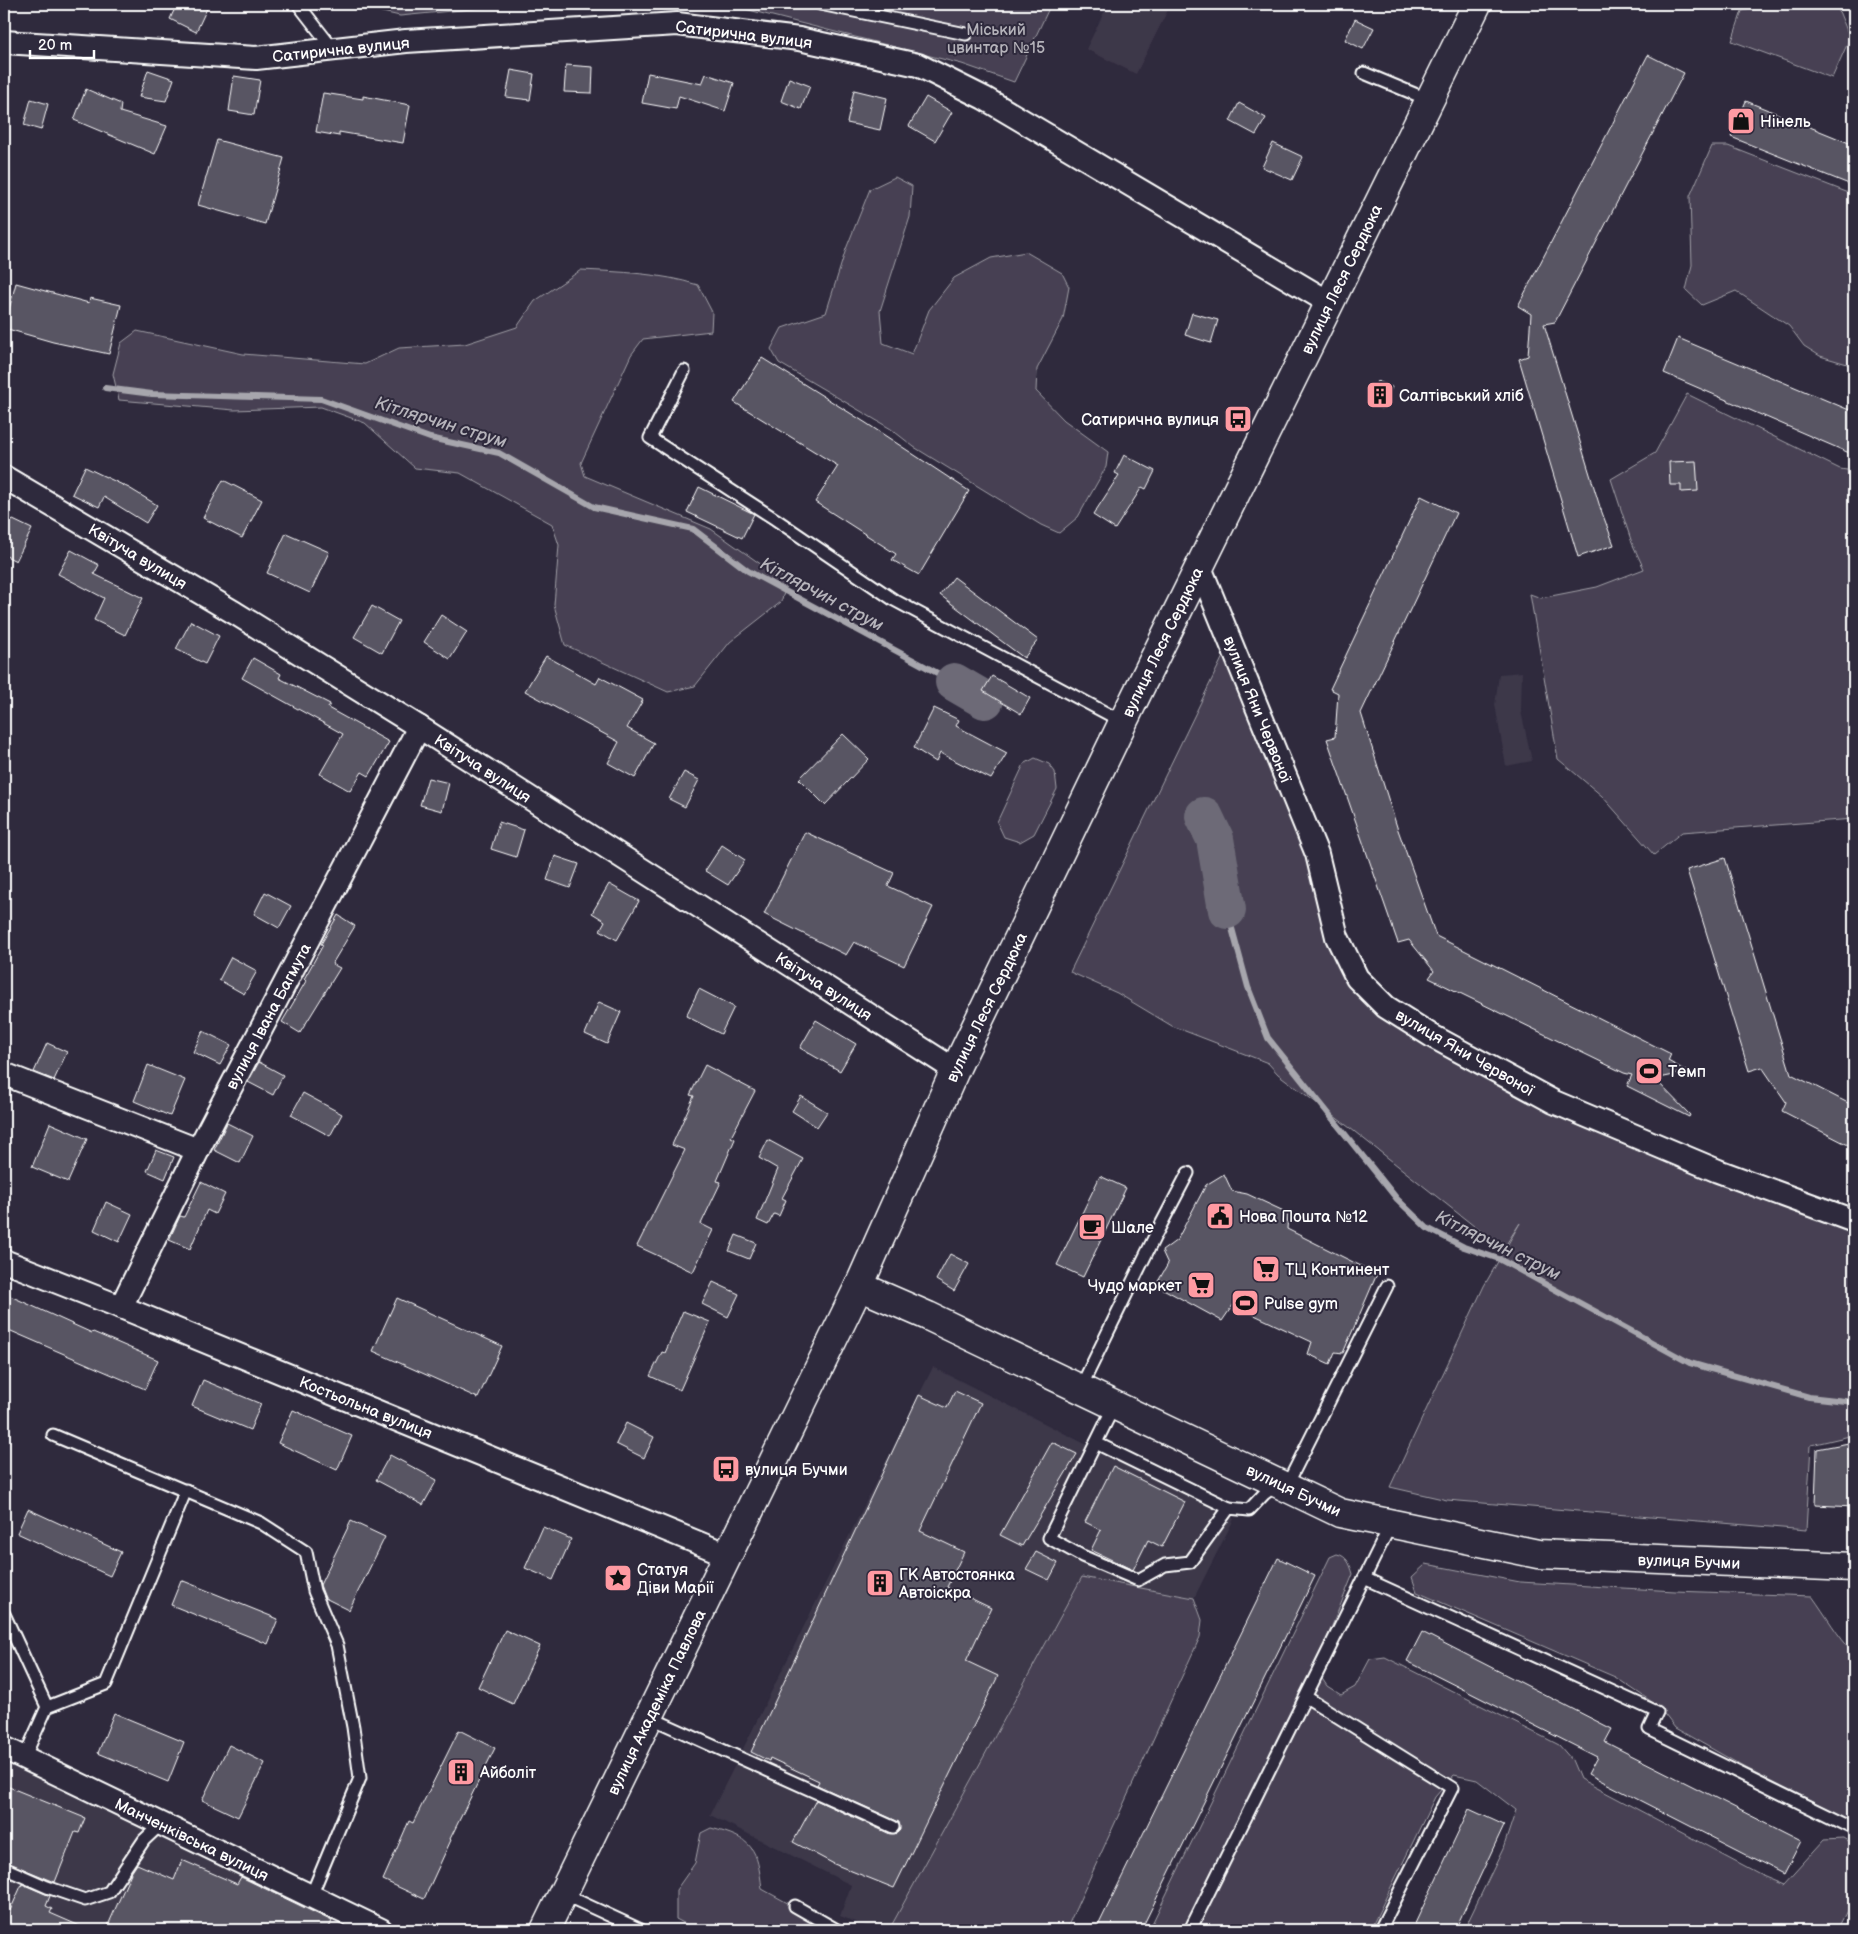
<svg xmlns="http://www.w3.org/2000/svg" width="1858" height="1934" font-family="'Balsamiq Sans',sans-serif">
  <rect width="100%" height="100%" fill="#2f2a3d"/>
  <filter id="ink" filterUnits="userSpaceOnUse"><feTurbulence type="fractalNoise" baseFrequency=".02" numOctaves="2"/><feDisplacementMap in="SourceGraphic" scale="10" xChannelSelector="R" yChannelSelector="G"/><feConvolveMatrix kernelMatrix="1 2 1 2 8 2 1 2 1" color-interpolation-filters="sRGB"/></filter>
  <g filter="url(#ink)">
    <!-- built -->
    <g fill="#3c3749">
      <polygon points="1108,4 1171,4 1136,74 1086,49"/>
      <polygon points="1522,672 1521,711 1532,761 1506,766 1495,705 1499,674"/>
      <polygon points="933,1367 1234,1519 1194,1598 1081,1578 889,1930 876,1930 840,1916 851,1885 710,1815"/>
      <polygon points="4,1761 374,1930 4,1930"/>
    </g>
    <!-- green -->
    <g fill="#464152" stroke="#a2a0a8">
      <polygon points="347,4 523,4 400,16"/>
      <polygon points="725,4 1051,4 1014,82 962,64"/>
      <polygon points="1773,4 1836,4 1850,38 1832,78 1732,41 1742,11"/>
      <polygon points="1712,146 1728,146 1854,195 1854,366 1820,356 1804,346 1789,326 1736,291 1702,305 1686,290 1692,265 1690,196"/>
      <polygon points="895,177 912,186 910,217 880,311 883,343 912,354 929,310 954,278 991,258 1026,252 1062,273 1069,287 1063,319 1037,369 1036,391 1064,420 1108,452 1106,467 1078,517 1059,533 1041,525 914,447 891,429 779,363 771,349 782,328 826,313 846,249 870,189"/>
      <path d="M581,270C621,272 660,273 698,285L712,312L711,331L643,339L631,355L581,463L585,476L711,529L762,565L788,580L781,602L730,642L695,686L668,692L565,645L554,605L559,545L552,524L460,473L415,468L365,423L321,407L234,410L119,400L113,374L121,343L137,331L243,354L365,364L399,348L465,344L517,327L535,301Z"/>
      <polygon points="1687,394 1840,469 1854,471 1854,819 1682,832 1654,855 1602,796 1558,759 1530,594 1541,598 1597,587 1644,569 1632,543 1611,479 1655,453"/>
      <polygon points="1230,642 1337,937 1386,1007 1584,1114 1854,1220 1854,1435 1811,1445 1806,1530 1447,1500 1390,1487 1484,1286 1520,1223 1503,1249 1350,1128 1278,1074 1268,1063 1172,1026 1117,993 1070,972"/>
      <polygon points="1035,758 1049,764 1055,772 1057,789 1034,834 1020,842 1004,837 997,822 1024,764"/>
      <path d="M1337,1554C1347,1556 1350,1564 1353,1574L1315,1668L1327,1686L1341,1695L1355,1687L1370,1659L1385,1657L1559,1745L1572,1760L1580,1779L1760,1874L1784,1884L1824,1840L1843,1839L1854,1846V1899L1838,1930H1464L1503,1849L1516,1810L1477,1780L1454,1775L1435,1797L1370,1930H1149L1330,1557Z"/>
      <path d="M1426,1564L1520,1582L1675,1591L1812,1596C1826,1615 1837,1636 1854,1653V1822L1746,1768L1675,1728L1658,1706L1615,1677L1417,1592L1412,1577Z"/>
      <polygon points="1082,1577 1194,1598 1202,1620 1200,1637 1066,1930 889,1930"/>
      <path d="M711,1828C753,1839 757,1847 762,1889L837,1930H697L676,1919V1890L695,1863L701,1833Z"/>
    </g>
    <g fill="none" stroke-linecap="round" stroke-linejoin="round">
      <!-- stream -->
      <g stroke="#a7a6ad" stroke-width="6">
        <polyline points="105,388 152,394 321,399 430,438 499,453 594,507 693,529 748,571 954,682"/>
        <polyline points="1227,910 1248,987 1268,1038 1397,1199 1427,1228 1464,1247 1499,1259 1690,1363 1809,1397 1854,1402"/>
      </g>
      <!-- river -->
      <g stroke="#6d6a77" stroke-width="38">
        <polyline points="954,682 985,700"/>
        <polyline points="1204,816 1215,839 1227,910"/>
      </g>
    </g>
    <!-- building -->
    <g fill="#595564" stroke="#fff">
      <polygon points="177,4 209,4 196,32 170,19"/>
      <polygon points="1355,19 1374,28 1363,49 1345,40"/>
      <polygon points="1648,55 1684,73 1555,322 1544,324 1600,507 1614,545 1578,557 1519,359 1528,356 1531,314 1518,306"/>
      <polygon points="566,65 593,67 592,93 564,92"/>
      <polygon points="148,70 174,79 166,101 139,97"/>
      <polygon points="511,70 534,74 530,100 506,97"/>
      <polygon points="648,73 702,84 706,74 734,83 725,111 679,96 676,109 642,103"/>
      <polygon points="234,76 260,80 254,115 229,111"/>
      <polygon points="789,78 810,86 801,109 781,101"/>
      <polygon points="86,89 121,104 120,112 167,126 155,154 74,120"/>
      <polygon points="854,90 887,98 880,130 847,123"/>
      <polygon points="323,93 363,99 363,96 410,105 403,143 339,132 339,136 316,132"/>
      <polygon points="926,97 952,112 935,141 909,126"/>
      <polygon points="31,99 48,104 41,130 24,125"/>
      <polygon points="1746,101 1854,145 1854,186 1731,137"/>
      <polygon points="1239,103 1266,118 1256,135 1230,121"/>
      <polygon points="217,140 284,158 265,224 198,205"/>
      <polygon points="1273,143 1303,157 1292,180 1262,167"/>
      <polygon points="16,283 89,303 90,298 121,305 109,354 53,342 4,328"/>
      <polygon points="1192,313 1218,320 1211,343 1185,335"/>
      <polygon points="1678,338 1854,412 1854,455 1664,373"/>
      <polygon points="762,358 866,423 969,491 919,575 892,560 896,554 815,502 838,466 734,402"/>
      <polygon points="1377,381 1392,387 1382,409 1368,403"/>
      <polygon points="1124,455 1155,471 1146,489 1142,487 1115,529 1093,515 1119,475 1115,473"/>
      <polygon points="1696,461 1698,491 1681,492 1681,485 1670,485 1669,462"/>
      <polygon points="85,467 129,488 157,505 146,523 104,497 99,507 72,494"/>
      <polygon points="223,480 262,500 242,538 203,518"/>
      <polygon points="699,487 754,514 742,538 687,512"/>
      <polygon points="1421,496 1456,513 1361,713 1397,827 1436,936 1671,1054 1668,1061 1688,1072 1655,1079 1690,1115 1689,1117 1627,1086 1632,1075 1624,1073 1429,978 1434,971 1409,940 1398,943 1327,739 1335,737 1338,693 1330,689"/>
      <polygon points="11,519 32,529 16,561 4,555 4,532"/>
      <polygon points="286,533 329,552 310,593 267,573"/>
      <polygon points="71,550 99,565 94,574 143,598 125,635 94,620 104,598 58,574"/>
      <polygon points="954,577 1038,640 1024,658 940,595"/>
      <polygon points="372,606 399,621 382,653 354,637"/>
      <polygon points="441,615 467,632 450,659 424,642"/>
      <polygon points="191,621 219,636 205,664 176,649"/>
      <polygon points="546,656 596,684 600,677 643,700 627,728 654,743 635,778 608,763 619,742 525,691"/>
      <polygon points="253,658 281,674 279,678 330,704 328,708 389,742 369,776 362,772 350,791 320,774 343,734 242,678"/>
      <polygon points="992,676 1030,698 1021,714 983,691"/>
      <polygon points="934,708 959,720 956,726 1007,753 991,779 940,753 936,762 914,748"/>
      <polygon points="843,734 869,759 825,805 799,779"/>
      <polygon points="684,772 699,780 685,807 669,799"/>
      <polygon points="428,778 449,783 442,811 420,805"/>
      <polygon points="499,822 524,830 516,857 491,849"/>
      <polygon points="805,832 894,873 888,886 933,907 904,966 854,942 846,955 764,914"/>
      <polygon points="722,845 745,860 728,885 705,871"/>
      <polygon points="555,856 579,864 570,888 547,880"/>
      <polygon points="1725,858 1791,1074 1854,1106 1854,1148 1782,1111 1786,1102 1762,1067 1749,1071 1687,870"/>
      <polygon points="609,884 639,901 617,940 600,930 605,921 592,913"/>
      <polygon points="265,892 291,906 279,928 254,914"/>
      <polygon points="338,915 355,926 332,964 340,968 300,1033 282,1022 306,981 304,979 323,945 321,944"/>
      <polygon points="231,957 257,971 244,994 219,980"/>
      <polygon points="699,989 734,1007 721,1034 686,1016"/>
      <polygon points="599,1002 621,1012 607,1044 585,1034"/>
      <polygon points="816,1020 856,1044 840,1071 800,1048"/>
      <polygon points="203,1031 231,1045 220,1065 193,1052"/>
      <polygon points="47,1043 67,1052 54,1080 34,1072"/>
      <polygon points="259,1062 283,1075 273,1095 248,1082"/>
      <polygon points="148,1065 185,1080 170,1116 134,1101"/>
      <polygon points="705,1065 755,1091 731,1137 735,1139 717,1181 721,1182 701,1224 713,1230 693,1272 637,1246 685,1150 672,1145 694,1096 690,1095"/>
      <polygon points="303,1093 342,1114 330,1136 291,1115"/>
      <polygon points="801,1096 827,1112 817,1127 792,1111"/>
      <polygon points="50,1123 87,1139 68,1182 32,1167"/>
      <polygon points="227,1123 253,1136 240,1163 214,1150"/>
      <polygon points="768,1140 803,1159 782,1198 786,1200 779,1216 774,1214 768,1225 757,1220 778,1169 759,1158"/>
      <polygon points="156,1150 174,1157 165,1179 147,1171"/>
      <polygon points="1224,1174 1232,1191 1247,1194 1288,1213 1287,1229 1377,1274 1343,1353 1335,1352 1330,1364 1308,1354 1312,1342 1233,1305 1222,1321 1156,1285 1168,1264 1162,1251 1177,1240 1206,1185"/>
      <polygon points="1100,1176 1126,1188 1083,1277 1057,1265"/>
      <polygon points="201,1182 225,1194 215,1214 207,1210 190,1249 169,1240 180,1216 184,1217"/>
      <polygon points="106,1202 132,1214 119,1242 94,1230"/>
      <polygon points="736,1235 756,1243 749,1259 729,1251"/>
      <polygon points="950,1254 969,1264 954,1291 936,1280"/>
      <polygon points="713,1282 739,1294 728,1317 702,1304"/>
      <polygon points="8,1295 92,1333 93,1332 158,1360 145,1389 4,1328 4,1304"/>
      <polygon points="397,1298 502,1346 478,1398 373,1351"/>
      <polygon points="683,1311 710,1322 680,1390 650,1376 662,1352 665,1353"/>
      <polygon points="203,1380 261,1404 250,1430 192,1406"/>
      <polygon points="955,1391 981,1403 920,1531 964,1552 947,1587 991,1608 966,1661 998,1676 894,1888 834,1864 793,1842 816,1800 890,1834 897,1833 900,1830 899,1822 817,1785 819,1781 770,1758 769,1761 751,1752 919,1395 947,1408"/>
      <polygon points="293,1410 352,1436 337,1470 278,1443"/>
      <polygon points="626,1423 654,1437 644,1458 616,1444"/>
      <polygon points="1052,1442 1077,1454 1022,1546 1000,1535"/>
      <polygon points="1854,1442 1854,1507 1815,1505 1817,1449"/>
      <polygon points="390,1455 437,1480 423,1505 376,1480"/>
      <polygon points="1113,1466 1185,1502 1162,1547 1148,1540 1133,1570 1091,1550 1101,1530 1085,1522"/>
      <polygon points="28,1509 121,1552 110,1576 17,1533"/>
      <polygon points="351,1521 385,1537 349,1610 325,1598 320,1585"/>
      <polygon points="543,1527 571,1539 553,1580 525,1568"/>
      <polygon points="1036,1552 1058,1563 1049,1580 1026,1569"/>
      <polygon points="1278,1558 1315,1576 1296,1615 1141,1930 1096,1930"/>
      <polygon points="181,1580 278,1619 268,1644 171,1605"/>
      <polygon points="505,1630 540,1646 513,1704 478,1687"/>
      <polygon points="1422,1632 1612,1729 1605,1742 1801,1841 1784,1874 1588,1774 1597,1757 1407,1661"/>
      <polygon points="114,1713 184,1742 168,1782 98,1753"/>
      <polygon points="459,1730 495,1748 450,1839 451,1840 424,1899 383,1880 409,1821 413,1823"/>
      <polygon points="229,1745 265,1763 238,1817 202,1800"/>
      <polygon points="4,1785 85,1818 79,1833 75,1832 55,1882 4,1861"/>
      <polygon points="1469,1809 1504,1825 1455,1930 1412,1930"/>
      <polygon points="182,1860 237,1884 241,1877 332,1921 328,1930 106,1930 131,1873 137,1864 174,1880"/>
      <polygon points="22,1884 50,1896 46,1906 52,1909 50,1913 89,1930 4,1930 4,1924"/>
    </g>
    <g fill="none" stroke-linecap="round" stroke-linejoin="round">
      <defs>
        <g id="lane">
          <polyline points="298,4 333,49"/>
          <polyline points="820,4 966,34"/>
          <polyline points="1364,73 1429,100"/>
          <polyline points="684,371 650,438 775,519 894,600 1123,722"/>
          <polyline points="1080,1389 1154,1238 1188,1173"/>
          <polyline points="1114,1406 1049,1538 1082,1556 1138,1580 1165,1565 1190,1562 1229,1508 1249,1510 1264,1494 1278,1484"/>
          <polyline points="53,1435 261,1523 306,1552 314,1591 337,1645 353,1727 360,1778 311,1896"/>
          <polyline points="1096,1443 1229,1508"/>
          <polyline points="1286,1487 1387,1286"/>
          <polyline points="1364,1578 1657,1712 1649,1729 1854,1829"/>
          <polyline points="4,1614 47,1707"/>
          <polyline points="1306,1697 1452,1788 1380,1930"/>
          <polyline points="649,1717 893,1827"/>
          <polyline points="24,1758 47,1707 106,1684 186,1490"/>
          <polyline points="4,1868 47,1887 85,1900 109,1892 144,1840 161,1824"/>
          <polyline points="563,1894 641,1930"/>
          <polyline points="795,1906 837,1930"/>
          <polyline points="1190,1930 1391,1524"/>
        </g>
        <g id="street">
          <polyline points="4,42 256,58 406,41 677,24 799,39 918,65 984,98 1330,303"/>
          <polyline points="4,477 235,613 419,727 955,1070"/>
          <polyline points="1199,565 1317,854 1337,937 1357,978 1386,1007 1432,1036 1554,1102 1718,1171 1854,1221"/>
          <polyline points="4,1074 198,1150"/>
          <polyline points="4,1261 121,1307 728,1555"/>
          <polyline points="121,1307 198,1150 419,727"/>
          <polyline points="4,1748 381,1930"/>
        </g>
        <polyline id="secondary" points="859,1286 928,1316 1340,1513 1538,1554 1854,1567"/>
        <polyline id="primary" points="545,1930 859,1286 955,1070 1123,722 1477,4"/>
      </defs>
      <!-- lane casing -->
      <use href="#lane" stroke="#fff" stroke-width="15"/>
      <!-- street casing -->
      <use href="#street" stroke="#fff" stroke-width="26"/>
      <!-- secondary casing -->
      <use href="#secondary" stroke="#fff" stroke-width="31"/>
      <!-- primary casing -->
      <use href="#primary" stroke="#fff" stroke-width="31"/>
      <!-- lane -->
      <use href="#lane" stroke="#2f2a3d" stroke-width="11"/>
      <!-- street -->
      <use href="#street" stroke="#2f2a3d" stroke-width="22"/>
      <!-- secondary -->
      <use href="#secondary" stroke="#2f2a3d" stroke-width="28"/>
      <!-- primary -->
      <use href="#primary" stroke="#2f2a3d" stroke-width="28"/>
    </g>
  </g>
  <!-- icons -->
  <defs>
    <symbol id="shop-square" viewBox="-11 -11 22 22"><rect x="-9" y="-9" width="18" height="18" rx="4" fill="#ff9aa2" stroke="#2f2a3d"/><path d="M-5-2.5h2.3a2.7 3.5 0 0 1 5.4 0H5L5.5 6h-11ZM-1.5-2.5h3a1.5 2.3 0 0 0-3 0Z" fill="#111"/></symbol>
    <symbol id="building-square" viewBox="-11 -11 22 22"><rect x="-9" y="-9" width="18" height="18" rx="4" fill="#ff9aa2" stroke="#2f2a3d"/><path d="M-4-6H4V6H1V3H-1V6H-4ZM-2.5-4.3h1.7v1.8h-1.7ZM.8-4.3h1.7v1.8H.8ZM-2.5-1h1.7V.8h-1.7ZM.8-1h1.7V.8H.8Z" fill="#111"/></symbol>
    <symbol id="bus-square" viewBox="-11 -11 22 22"><rect x="-9" y="-9" width="18" height="18" rx="4" fill="#ff9aa2" stroke="#2f2a3d"/><path d="M-5-6H5V4H4V6H2V4H-2V6H-4V4H-5ZM-3.5-4V0h7V-4ZM-3.5 1.2v1.5H-2V1.2ZM2 1.2v1.5H3.5V1.2Z" fill="#111"/></symbol>
    <symbol id="stadium-square" viewBox="-11 -11 22 22"><rect x="-9" y="-9" width="18" height="18" rx="4" fill="#ff9aa2" stroke="#2f2a3d"/><path d="M0-5a6.5 5 0 1 0 0 10a6.5 5 0 1 0 0-10ZM-3.5-1.8h7v3.6h-7Z" fill="#111"/></symbol>
    <symbol id="civic-square" viewBox="-11 -11 22 22"><rect x="-9" y="-9" width="18" height="18" rx="4" fill="#ff9aa2" stroke="#2f2a3d"/><path d="M-.6-6.5H3V-4.5H.6V-3L4-1V1h2V6H-6V1h2V-1L-.6-3ZM-1.2 2.5V6h2.4V2.5Z" fill="#111"/></symbol>
    <symbol id="cafe-square" viewBox="-11 -11 22 22"><rect x="-9" y="-9" width="18" height="18" rx="4" fill="#ff9aa2" stroke="#2f2a3d"/><path d="M-5.5-4.5H6V0H3Q3 3.5 0 3.5H-2.5Q-5.5 3.5-5.5 0ZM3-3.2v2h1.7v-2ZM-6 4.5H4V6H-6Z" fill="#111"/></symbol>
    <symbol id="supermarket-square" viewBox="-11 -11 22 22"><rect x="-9" y="-9" width="18" height="18" rx="4" fill="#ff9aa2" stroke="#2f2a3d"/><path d="M-6-5.5h2.5l.6 2H6L4.5 2H-2.5L-4.4-4H-6ZM-1.5 3.2a1.3 1.3 0 1 0 .1 0ZM3 3.2a1.3 1.3 0 1 0 .1 0Z" fill="#111"/></symbol>
    <symbol id="sight-square" viewBox="-11 -11 22 22"><rect x="-9" y="-9" width="18" height="18" rx="4" fill="#ff9aa2" stroke="#2f2a3d"/><path d="M0-6L1.8-2.2L6-1.7L2.9 1.2L3.7 5.4L0 3.3L-3.7 5.4L-2.9 1.2L-6-1.7L-1.8-2.2Z" fill="#111"/></symbol>
  </defs>
  <g fill-rule="evenodd">
    <use href="#shop-square" x="1725" y="105" width="32" height="32"/>
    <use href="#building-square" x="1364" y="379" width="32" height="32"/>
    <use href="#bus-square" x="1222" y="403" width="32" height="32"/>
    <use href="#stadium-square" x="1633" y="1055" width="32" height="32"/>
    <use href="#civic-square" x="1204" y="1200" width="32" height="32"/>
    <use href="#cafe-square" x="1076" y="1211" width="32" height="32"/>
    <use href="#supermarket-square" x="1250" y="1253" width="32" height="32"/>
    <use href="#supermarket-square" x="1185" y="1269" width="32" height="32"/>
    <use href="#stadium-square" x="1229" y="1287" width="32" height="32"/>
    <use href="#bus-square" x="710" y="1453" width="32" height="32"/>
    <use href="#sight-square" x="602" y="1562" width="32" height="32"/>
    <use href="#building-square" x="864" y="1567" width="32" height="32"/>
    <use href="#building-square" x="445" y="1756" width="32" height="32"/>
  </g>
  <g text-anchor="middle" stroke-width="4" stroke-linejoin="round" paint-order="stroke">
    <!-- park labels -->
    <g font-size="16" fill="#b5b3ba" stroke="#2f2a3d">
      <text x="996" y="35">Міський<tspan x="996" dy="18">цвинтар №15</tspan></text>
    </g>
    <!-- street labels -->
    <g font-size="16" fill="#fff" stroke="#2f2a3d">
      <text transform="translate(744 34) rotate(7)" y="6">Сатирична вулиця</text>
      <text transform="translate(341 49) rotate(-6)" y="6">Сатирична вулиця</text>
      <text transform="translate(1341 279) rotate(-64)" y="6">вулиця Леся Сердюка</text>
      <text transform="translate(138 556) rotate(31)" y="6">Квітуча вулиця</text>
      <text transform="translate(1162 642) rotate(-64)" y="6">вулиця Леся Сердюка</text>
      <text transform="translate(1258 709) rotate(68)" y="6">вулиця Яни Червоної</text>
      <text transform="translate(483 768) rotate(33)" y="6">Квітуча вулиця</text>
      <text transform="translate(824 986) rotate(33)" y="6">Квітуча вулиця</text>
      <text transform="translate(986 1007) rotate(-64)" y="6">вулиця Леся Сердюка</text>
      <text transform="translate(268 1016) rotate(-62)" y="6">вулиця Івана Багмута</text>
      <text transform="translate(1465 1052) rotate(30)" y="6">вулиця Яни Червоної</text>
      <text transform="translate(366 1407) rotate(22)" y="6">Костьольна вулиця</text>
      <text transform="translate(1294 1490) rotate(25)" y="6">вулиця Бучми</text>
      <text transform="translate(1689 1561) rotate(2)" y="6">вулиця Бучми</text>
      <text transform="translate(656 1702) rotate(-64)" y="6">вулиця Академіка Павлова</text>
      <text transform="translate(192 1839) rotate(26)" y="6">Манченківська вулиця</text>
    </g>
    <!-- poi labels -->
    <g font-size="16" fill="#fff" stroke="#2f2a3d" text-anchor="start">
      <text x="1760" y="127">Нінель</text>
      <text x="1399" y="401">Салтівський хліб</text>
      <text x="1219" y="425" text-anchor="end">Сатирична вулиця</text>
      <text x="1668" y="1077">Темп</text>
      <text x="1239" y="1222">Нова Пошта №12</text>
      <text x="1111" y="1233">Шале</text>
      <text x="1285" y="1275">ТЦ Континент</text>
      <text x="1182" y="1291" text-anchor="end">Чудо маркет</text>
      <text x="1264" y="1309">Pulse gym</text>
      <text x="745" y="1475">вулиця Бучми</text>
      <text x="637" y="1575">Статуя<tspan x="637" dy="18">Діви Марії</tspan></text>
      <text x="899" y="1580">ГК Автостоянка<tspan x="899" dy="18">Автоіскра</tspan></text>
      <text x="480" y="1778">Айболіт</text>
    </g>
    <!-- water labels -->
    <g font-size="18" font-style="italic" fill="#b6b4bb" stroke="#2f2a3d">
      <text transform="translate(441 422) rotate(17)" y="6">Кітлярчин струм</text>
      <text transform="translate(822 594) rotate(28)" y="6">Кітлярчин струм</text>
      <text transform="translate(1498 1245) rotate(26)" y="6">Кітлярчин струм</text>
    </g>
  </g>
  <!-- margin -->
  <rect width="1858" height="1934" fill="none" stroke="#2f2a3d" stroke-width="20"/>
  <rect x="10" y="10" width="1838" height="1914" fill="none" stroke="#fff" stroke-width="2" filter="url(#ink)"/>
  <!-- scale -->
  <path d="M30 50v8h64v-8" fill="none" stroke="#ffffff" stroke-width="2.5"/>
  <text x="38" y="50" font-size="15" fill="#ffffff" stroke="#2f2a3d" stroke-width="4" paint-order="stroke">20 m</text>
</svg>
